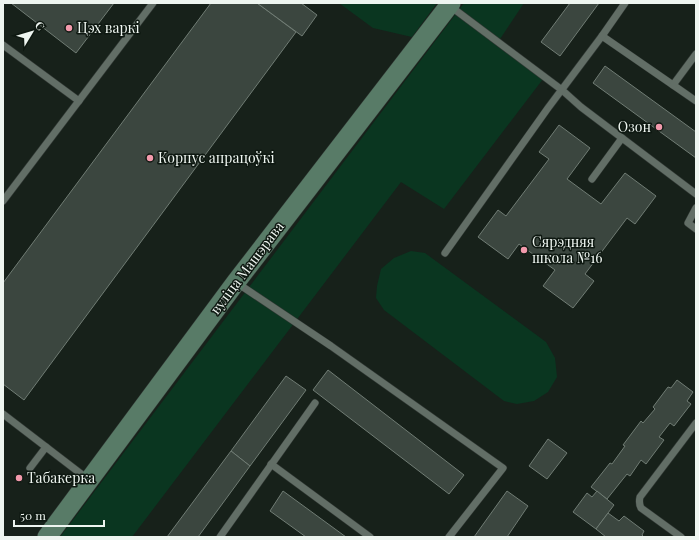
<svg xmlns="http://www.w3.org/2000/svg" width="699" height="540" font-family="'Playfair Display',serif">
  <rect width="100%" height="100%" fill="#17211a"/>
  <!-- green -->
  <g fill="#0a3620">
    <polygon points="339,3 437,3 412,37 373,28"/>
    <polygon points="464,3 524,3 496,45 543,79 444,209 401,182 132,537 60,537"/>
    <polygon points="411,251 425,253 546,342 555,358 557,377 548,392 534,401 517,404 504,401 384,310 376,298 377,286 381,269 394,258"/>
  </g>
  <!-- building -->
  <g fill="#3b463f" stroke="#707c74">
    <polygon points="11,3 114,3 76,53"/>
    <polygon points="211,3 257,3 296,32 24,400 3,384 3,283"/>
    <polygon points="257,3 301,3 317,15 302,36"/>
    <polygon points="570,3 599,3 560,56 541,42"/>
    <polygon points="605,66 696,132 696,158 593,83"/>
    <polygon points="559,125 590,148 567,179 601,204 625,173 656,196 635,224 627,218 585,274 594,281 573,308 543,286 555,270 519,244 508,259 478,237 498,210 506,216 549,159 539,152"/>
    <polygon points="328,370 464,475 449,494 313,390"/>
    <polygon points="286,376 306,390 250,466 231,451"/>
    <polygon points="677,380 693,392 687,401 691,404 674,426 670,423 659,437 664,440 646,464 641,460 630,476 627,474 607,499 591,487 610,463 612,464 625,446 623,445 641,421 643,423 655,409 653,407 668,387 671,388"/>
    <polygon points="548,439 567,453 547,479 529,466"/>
    <polygon points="231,451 250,466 198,537 167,537"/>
    <polygon points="283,491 346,537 306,537 270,511"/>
    <polygon points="507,491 528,506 507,537 474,537"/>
    <polygon points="597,491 614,505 596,529 573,512 587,493 592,497"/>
    <polygon points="608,513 619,521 624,516 644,531 642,535 644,537 606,537 596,529"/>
  </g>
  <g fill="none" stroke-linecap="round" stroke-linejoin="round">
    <defs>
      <g id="lane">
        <polyline points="450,6 562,90 581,107 696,194"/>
        <polyline points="602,36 673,85 696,101"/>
        <polyline points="3,45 79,101"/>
        <polyline points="673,85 696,54"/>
        <polyline points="592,179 622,138"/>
        <polyline points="3,201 153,3"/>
        <polyline points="696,208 688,223 696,229"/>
        <polyline points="445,253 548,108 602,36 625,3"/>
        <polyline points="237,283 331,346 503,468 449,537"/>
        <polyline points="3,414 46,447"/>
        <polyline points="271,464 370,537"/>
        <polyline points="30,468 46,447 89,480"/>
        <polyline points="220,537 315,403"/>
        <path d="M681,537L641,508C639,504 639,501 640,497L696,423"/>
      </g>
      <polyline id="secondary" points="47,537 236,282 451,3"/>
    </defs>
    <!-- lane casing -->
    <use href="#lane" stroke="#323935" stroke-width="8"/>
    <!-- secondary casing -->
    <use href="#secondary" stroke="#323935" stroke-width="20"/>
    <!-- lane -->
    <use href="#lane" stroke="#626e66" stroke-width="7"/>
    <!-- secondary -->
    <use href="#secondary" stroke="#587b67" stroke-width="19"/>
  </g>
  <!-- markers -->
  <g fill="#f29aac" stroke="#0e1811" stroke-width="1.5">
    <circle cx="69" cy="28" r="4"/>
    <circle cx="659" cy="127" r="4"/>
    <circle cx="150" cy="158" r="4"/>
    <circle cx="524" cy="250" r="4"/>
    <circle cx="19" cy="478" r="4"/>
  </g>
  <g text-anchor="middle" stroke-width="3" stroke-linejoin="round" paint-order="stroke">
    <!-- poi labels -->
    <g font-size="14" fill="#eef5f0" stroke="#0e1811" text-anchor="start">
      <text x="77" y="33">Цэх варкі</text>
      <text x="651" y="132" text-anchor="end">Озон</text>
      <text x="158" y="163">Корпус апрацоўкі</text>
      <text x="532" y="247">Сярэдняя<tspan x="532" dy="16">школа №16</tspan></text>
      <text x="27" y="483">Табакерка</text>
    </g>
    <!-- street labels -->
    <g font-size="14" fill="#eef5f0" stroke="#0e1811">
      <text transform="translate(247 268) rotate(-53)" y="5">вуліца Машэрава</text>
    </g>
  </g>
  <!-- border -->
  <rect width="699" height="540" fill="none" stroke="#eef5f0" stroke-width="8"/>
  <!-- north arrow -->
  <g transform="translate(32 32) rotate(52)" stroke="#0e1811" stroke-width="3" paint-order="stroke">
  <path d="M0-3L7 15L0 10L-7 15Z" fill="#eef5f0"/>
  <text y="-6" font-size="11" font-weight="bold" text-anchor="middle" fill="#eef5f0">С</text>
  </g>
  <!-- scale -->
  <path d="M14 520v6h90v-6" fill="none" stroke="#eef5f0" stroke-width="2"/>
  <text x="20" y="520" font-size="12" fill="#eef5f0" stroke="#0e1811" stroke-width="3" paint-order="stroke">50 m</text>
</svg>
